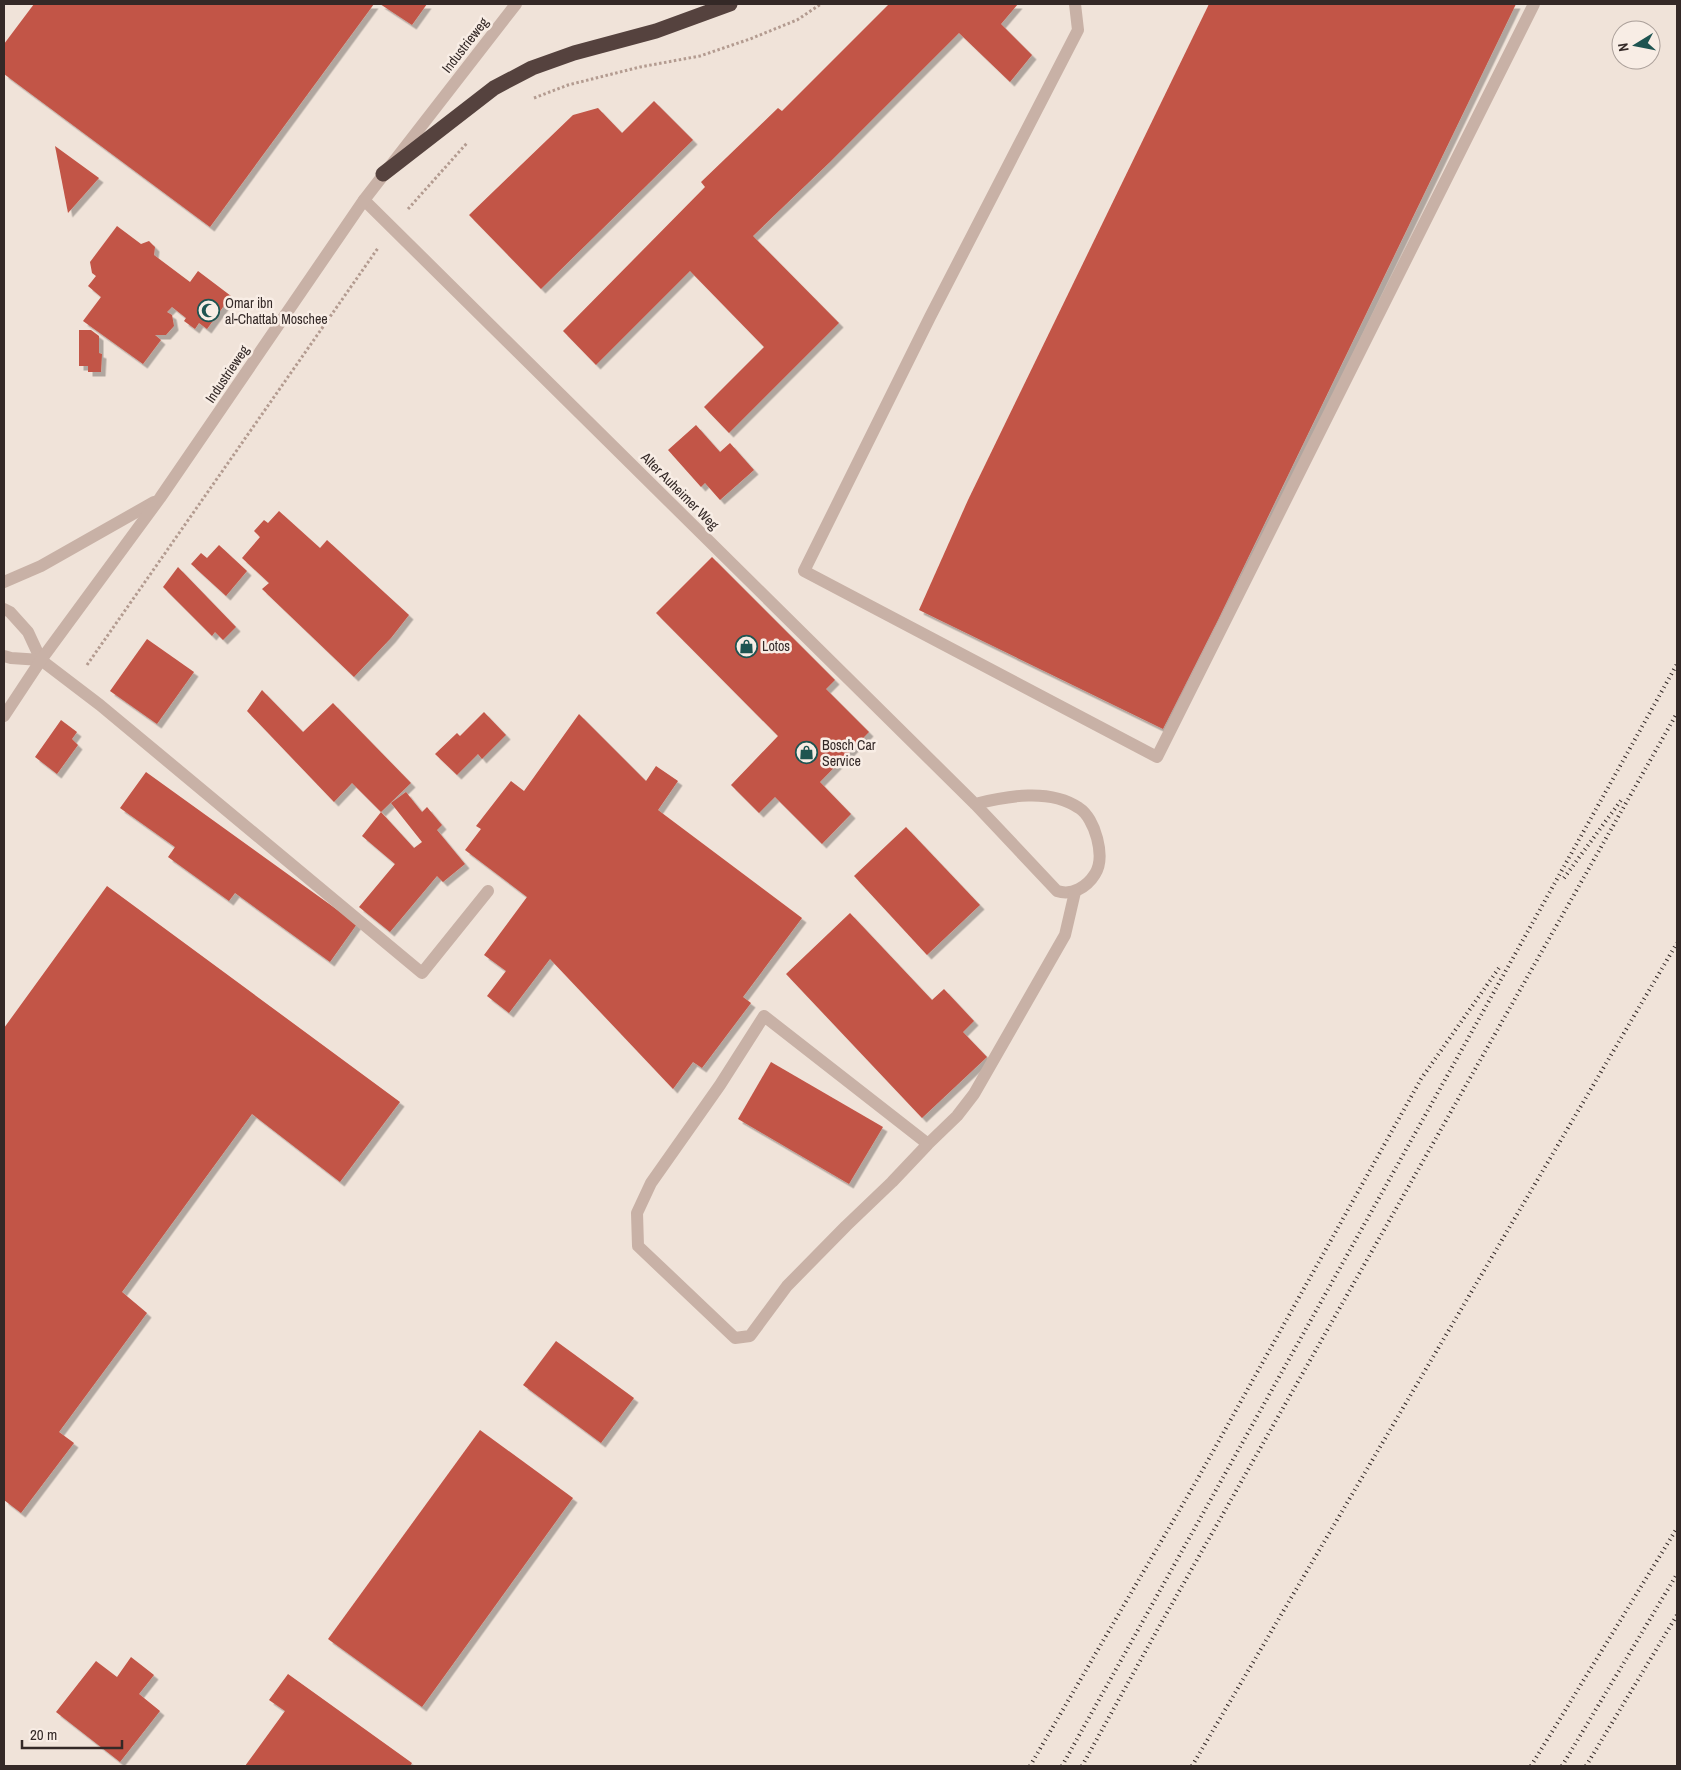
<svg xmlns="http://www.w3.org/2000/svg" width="1681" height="1770" font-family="'Archivo Narrow',sans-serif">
  <defs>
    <filter id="shadow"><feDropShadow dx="4.5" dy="4.5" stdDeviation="0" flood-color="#0004"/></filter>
  </defs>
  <rect width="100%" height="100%" fill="#f0e3d9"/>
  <!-- building -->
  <g fill="#c25446" filter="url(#shadow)">
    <polygon points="34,4 374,4 210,227 4,74 4,44"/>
    <polygon points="380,4 427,4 412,25"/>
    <polygon points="889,4 1018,4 1001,24 1032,55 1010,82 959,33 830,162 753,236 839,323 729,433 704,407 764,347 690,271 596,365 563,331 705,187 701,182 778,108 782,111"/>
    <polygon points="1209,4 1516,4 1218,620 1163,729 919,610 968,500"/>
    <polygon points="654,101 693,140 541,289 469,215 573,115 598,108 622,133"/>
    <polygon points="55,146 99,178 68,213"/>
    <polygon points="117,226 141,244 149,241 155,247 154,255 190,282 198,271 231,296 207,329 199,323 195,329 184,321 186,318 172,307 167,312 172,315 174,326 166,335 155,335 161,340 143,364 83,321 101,297 88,286 96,276 92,273 90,262"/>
    <polygon points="79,330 91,330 99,336 99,353 102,354 101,372 88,372 88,366 79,366"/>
    <polygon points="696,425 720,452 730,443 754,470 720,500 705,483 701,487 668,450"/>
    <polygon points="279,511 320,548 327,540 409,615 391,638 354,677 262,589 269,583 242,558 260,537 254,531 264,520 268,523"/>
    <polygon points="219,545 247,571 226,596 191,564 201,553 207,558"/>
    <polygon points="712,557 835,680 826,689 869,732 820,782 851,814 822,844 775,797 759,813 731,785 778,736 656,613"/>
    <polygon points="178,567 236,627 223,640 215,632 212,636 163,587"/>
    <polygon points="147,639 194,672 157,724 110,691"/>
    <polygon points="262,690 303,732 333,703 411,783 381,812 414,848 422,842 391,803 406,792 422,812 427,807 442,825 437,830 465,864 443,882 437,876 390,932 359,907 395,864 362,836 381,812 352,783 334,802 247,711"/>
    <polygon points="484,712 506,735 482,759 478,754 457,775 435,754 457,733 460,736"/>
    <polygon points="579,714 646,781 656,766 678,781 658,810 802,918 743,997 751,1003 702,1068 693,1062 673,1089 550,959 509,1013 487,996 506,971 484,955 527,897 465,850 481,829 476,826 511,781 524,791"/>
    <polygon points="61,720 77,732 72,739 78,745 57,774 35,757"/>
    <polygon points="146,772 357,924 330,962 235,893 229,901 168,857 175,847 120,808"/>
    <polygon points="906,827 980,905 927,955 854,876"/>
    <polygon points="107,886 400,1102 340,1182 252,1114 122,1292 147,1313 59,1432 74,1443 21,1513 4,1500 4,1028"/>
    <polygon points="850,913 932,1000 944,989 974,1021 963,1032 987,1057 922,1118 786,974"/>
    <polygon points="771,1062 883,1127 849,1184 738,1119"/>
    <polygon points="556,1341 634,1398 601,1443 523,1385"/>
    <polygon points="480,1430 573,1498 422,1707 328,1639"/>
    <polygon points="131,1657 154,1675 139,1694 160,1711 120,1762 56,1712 96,1661 117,1677"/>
    <polygon points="288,1674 412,1763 410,1766 245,1766 285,1711 269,1700"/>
  </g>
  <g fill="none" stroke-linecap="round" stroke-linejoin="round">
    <!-- path -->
    <g stroke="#b39b90" stroke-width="3" stroke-dasharray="2.5 2.5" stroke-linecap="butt">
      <polyline points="534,98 568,85 640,67 700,56 750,39 797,20 821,4"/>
      <polyline points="408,209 467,143"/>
      <polyline points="87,665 378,248"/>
    </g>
    <!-- minor -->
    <g stroke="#c8b1a6" stroke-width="12">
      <polyline points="1075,4 1078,30 930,317 804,571 1157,757 1534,4"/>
      <path d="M364,200L975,804L1057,891C1072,896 1087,887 1095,874C1106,857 1095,818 1079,808C1050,788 1007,796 975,804"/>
      <polyline points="4,582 41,566 154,502"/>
      <polyline points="4,609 10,612 28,632 41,660 100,705 422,973 488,891"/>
      <polyline points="4,656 11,658 41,660"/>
      <polyline points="4,716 41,660 160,498 364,200 516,4"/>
      <polyline points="928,1144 764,1016 720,1085 651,1183 637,1213 638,1246 735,1338 750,1336 787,1286 846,1226 892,1182 928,1144 957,1116 974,1094 1065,935 1075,892"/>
    </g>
    <!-- highway -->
    <polyline stroke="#55423e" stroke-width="15" points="383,174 494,88 532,68 574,53 656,31 730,4"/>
    <!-- rail -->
    <g stroke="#342927" stroke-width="4" stroke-dasharray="1 4" stroke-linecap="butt">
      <polyline points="1564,878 1622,799"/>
      <polyline points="1030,1766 1197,1480 1421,1079 1501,965"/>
      <polyline points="1062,1766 1677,664"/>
      <polyline points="1082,1766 1160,1625 1677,713"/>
      <polyline points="1192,1766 1677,943"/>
      <polyline points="1531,1766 1677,1528"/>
      <polyline points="1562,1766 1677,1574"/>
      <polyline points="1586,1766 1677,1615"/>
    </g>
  </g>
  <!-- icons -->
  <defs>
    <symbol id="mosque-ring" viewBox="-11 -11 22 22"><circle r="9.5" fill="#f8ede5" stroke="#1e5451" stroke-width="1.5"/><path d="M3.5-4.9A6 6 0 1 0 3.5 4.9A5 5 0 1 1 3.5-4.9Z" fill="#1e5451"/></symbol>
    <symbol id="shop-ring" viewBox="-11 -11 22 22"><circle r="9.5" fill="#f8ede5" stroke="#1e5451" stroke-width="1.5"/><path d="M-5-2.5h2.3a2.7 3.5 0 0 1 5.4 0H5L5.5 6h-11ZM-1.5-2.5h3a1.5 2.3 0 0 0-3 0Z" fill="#1e5451"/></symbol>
  </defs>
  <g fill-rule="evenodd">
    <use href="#mosque-ring" x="196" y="298" width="25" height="25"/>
    <use href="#shop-ring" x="734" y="634" width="25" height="25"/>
    <use href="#shop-ring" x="794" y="740" width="25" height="25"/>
  </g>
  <g text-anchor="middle" stroke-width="5" stroke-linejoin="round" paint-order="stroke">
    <!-- street labels -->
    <g font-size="14" fill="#342927" stroke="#f8ede5">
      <text transform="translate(465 45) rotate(-52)" y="5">Industrieweg</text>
      <text transform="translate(227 374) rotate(-56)" y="5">Industrieweg</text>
      <text transform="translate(680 491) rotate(45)" y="5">Alter Auheimer Weg</text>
    </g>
    <!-- poi labels -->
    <g font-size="14" fill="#342927" stroke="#f8ede5" text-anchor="start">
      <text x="225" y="308">Omar ibn<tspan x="225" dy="16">al-Chattab Moschee</tspan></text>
      <text x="762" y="651">Lotos</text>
      <text x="822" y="750">Bosch Car<tspan x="822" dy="16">Service</tspan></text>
    </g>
  </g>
  <!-- border -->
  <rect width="1681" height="1770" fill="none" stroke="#342927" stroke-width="10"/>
  <!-- north arrow -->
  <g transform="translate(1636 45) rotate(260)"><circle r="24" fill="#f8ede5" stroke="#aa9f99"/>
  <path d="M0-4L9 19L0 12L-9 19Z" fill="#1e5451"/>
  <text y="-8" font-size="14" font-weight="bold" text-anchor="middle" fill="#342927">N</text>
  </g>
  <!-- scale -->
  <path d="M22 1740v8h100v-8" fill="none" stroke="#342927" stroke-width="2.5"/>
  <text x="30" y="1740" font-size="15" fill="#342927" stroke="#f8ede5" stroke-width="4" paint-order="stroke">20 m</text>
</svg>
